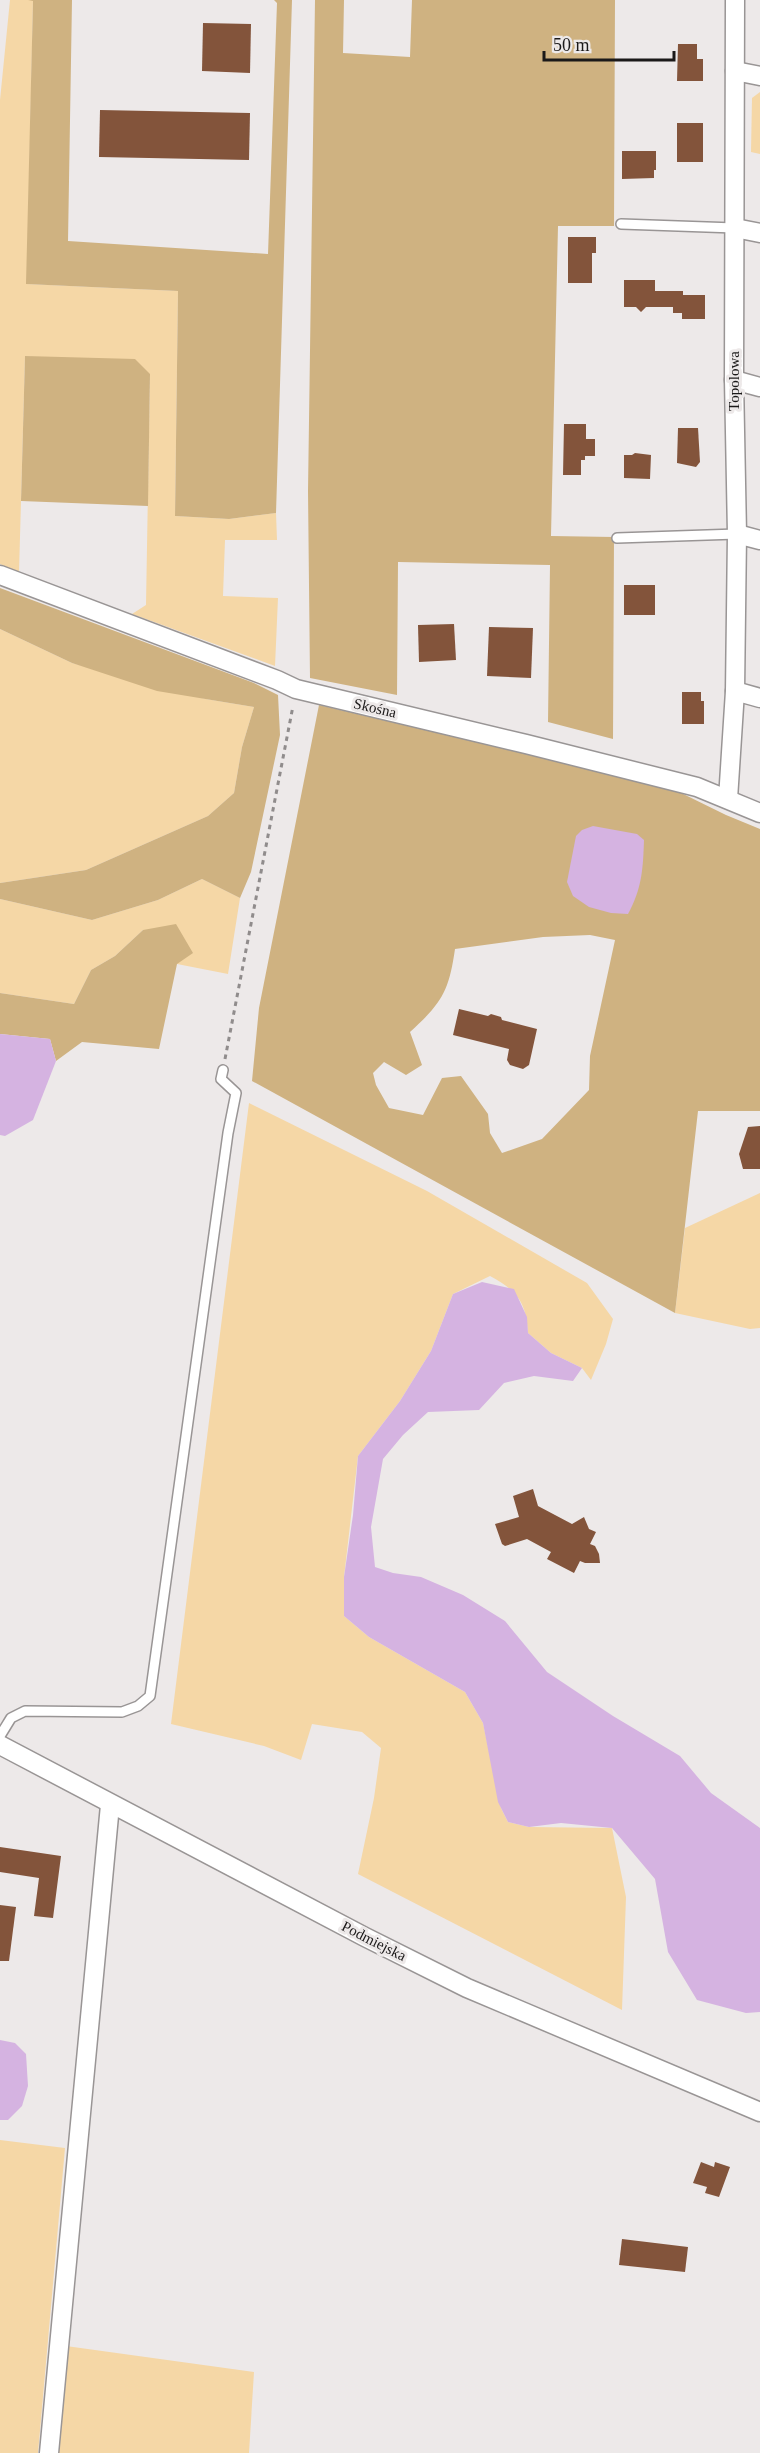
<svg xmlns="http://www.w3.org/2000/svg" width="760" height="2453" font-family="Georgia,serif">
  <rect width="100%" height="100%" fill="#ede9e9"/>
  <!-- green -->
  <g fill="#f5d7a6">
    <polygon points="10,0 33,0 27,284 178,291 175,516 229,519 276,513 277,540 225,540 223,596 278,598 275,666 132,614 146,605 150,374 25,356 19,573 0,564 0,100"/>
    <polygon points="760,92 760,154 751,152 752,98"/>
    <polygon points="0,629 72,663 206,699 254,707 242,747 234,793 208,816 86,870 0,883"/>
    <polygon points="202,879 240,898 228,974 177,964 143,930 115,956 91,970 74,1004 0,993 0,899 92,920 158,900"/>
    <path d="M249,1103L427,1191L587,1283L613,1319L606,1344L591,1380L582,1368L551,1353L528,1333C526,1301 517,1291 490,1276L453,1294L431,1351L400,1401L358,1456L344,1577V1616L369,1637L465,1692L483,1723L501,1808L508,1822L529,1827L612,1828L626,1897L622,2010L358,1874L374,1798L381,1748L362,1732L312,1724L301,1760L264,1746L171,1724Z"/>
    <polygon points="760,1193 760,1328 750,1329 675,1313 685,1228"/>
    <polygon points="0,2140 65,2148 38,2453 0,2453"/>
    <polygon points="66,2346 254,2372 249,2453 57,2453"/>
  </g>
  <!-- forest -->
  <g fill="#cfb281" fill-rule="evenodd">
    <polygon points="28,0 72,0 68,241 268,254 277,3 274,0 292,0 276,513 229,519 175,516 178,291 26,284 33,1"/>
    <polygon points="315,0 344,0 343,53 410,57 412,0 615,0 614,226 558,226 551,536 614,537 613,739 548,722 550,565 398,562 397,695 310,678 308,491"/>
    <polygon points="25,356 135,359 150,374 148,506 21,501"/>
    <polygon points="0,588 254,683 278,695 280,735 251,872 240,898 202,879 158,900 92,920 0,899 0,883 86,870 208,816 234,793 242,747 254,707 157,691 72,663 0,629"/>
    <path d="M319,705L671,788L726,815L760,829V1111H698L675,1313L252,1081L259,1008ZM590,935L615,940L590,1056L589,1090L542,1139L502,1153L490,1133L488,1114L461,1076L442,1078L423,1115L389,1108L376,1085L373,1073L384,1062L406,1075L422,1065L410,1032C442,1003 449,991 455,949L543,937Z"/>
    <polygon points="176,924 193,953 177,964 159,1049 82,1042 56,1061 50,1039 0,1034 0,993 74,1004 91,970 115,956 143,930"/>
  </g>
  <!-- water -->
  <g fill="#d5b3e1">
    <path d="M593,826L637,834L644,840C643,869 642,888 628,914L611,913L589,907L573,896L567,882L576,836L582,830Z"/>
    <polygon points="0,1034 50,1039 56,1061 33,1120 5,1136 0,1135"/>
    <polygon points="482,1282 514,1289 527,1317 528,1333 551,1353 582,1368 573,1381 534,1376 504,1383 479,1410 428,1412 403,1435 383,1459 371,1527 375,1567 393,1573 421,1577 463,1595 505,1621 547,1672 613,1716 680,1756 711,1793 760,1828 760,2012 746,2013 697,2000 668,1952 655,1879 612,1828 561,1823 529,1827 508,1822 498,1802 483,1723 465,1692 369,1637 344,1616 344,1577 353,1515 358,1456 400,1401 431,1351 453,1294"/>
    <polygon points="0,2040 15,2043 26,2054 28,2086 22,2106 8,2120 0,2120"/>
  </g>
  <!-- building -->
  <g fill="#83543b">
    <polygon points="203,23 251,24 250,73 202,71"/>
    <polygon points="678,44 697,44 697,59 703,59 703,81 677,81"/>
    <polygon points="100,110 250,113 249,160 99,157"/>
    <rect x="677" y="123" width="26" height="39"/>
    <polygon points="622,151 656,151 656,170 654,170 654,178 622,179"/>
    <polygon points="568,237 596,237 596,253 592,253 592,283 568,283"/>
    <polygon points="624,280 655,280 655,291 683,291 683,295 705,295 705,319 682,319 682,313 673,313 673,307 646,307 641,312 636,307 624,307"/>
    <polygon points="564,424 586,424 586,439 595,439 595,456 585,456 585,460 581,460 581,475 563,475"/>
    <polygon points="678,428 698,428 700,462 696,467 677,463"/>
    <polygon points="635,453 651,455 650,479 624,478 624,455 632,455"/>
    <rect x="624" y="585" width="31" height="30"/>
    <polygon points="454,624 456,660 419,662 418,625"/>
    <polygon points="489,627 533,628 531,678 487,676"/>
    <polygon points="682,692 701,692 701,701 704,701 704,724 682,724"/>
    <polygon points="459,1009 488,1016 491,1014 501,1017 502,1020 537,1029 529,1065 523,1069 510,1065 507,1060 509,1049 453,1035"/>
    <polygon points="760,1126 760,1169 743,1169 739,1154 748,1127"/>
    <polygon points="533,1489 538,1506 572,1524 584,1517 589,1529 596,1532 590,1544 595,1546 599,1554 600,1563 585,1563 580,1561 574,1573 547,1559 551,1552 527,1539 505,1546 502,1544 495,1524 519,1517 513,1496"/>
    <polygon points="0,1847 61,1856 53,1918 34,1916 39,1878 0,1872"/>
    <polygon points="0,1905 16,1907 9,1961 0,1961"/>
    <polygon points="701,2162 714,2167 715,2162 730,2167 719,2197 705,2193 707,2187 693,2183"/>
    <polygon points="622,2239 688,2247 685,2272 619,2265"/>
  </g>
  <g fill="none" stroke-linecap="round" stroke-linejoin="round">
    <defs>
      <g id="service">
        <polyline points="621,224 735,228"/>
        <polyline points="617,538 737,534"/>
        <polyline points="0,1736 11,1718 25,1711 122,1712 138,1706 150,1696 228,1133 236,1093 221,1079 223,1070"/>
      </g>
      <g id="minor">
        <polyline points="735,71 760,76"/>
        <polyline points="735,228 760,233"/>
        <polyline points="734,380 760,387"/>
        <polyline points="737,534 760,540"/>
        <polyline points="0,575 277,680 296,689 526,744 697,787 760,813"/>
        <polyline points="735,691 760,698"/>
        <polyline points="728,799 735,691 737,534 734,380 735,0"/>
        <polyline points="0,1745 365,1937 467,1988 760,2112"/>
        <polyline points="49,2453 110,1805"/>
      </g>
    </defs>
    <!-- service casing -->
    <use href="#service" stroke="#999595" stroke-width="12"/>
    <!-- minor casing -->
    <use href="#minor" stroke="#999595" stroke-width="21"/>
    <!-- path -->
    <polyline stroke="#908c8c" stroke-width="3" stroke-dasharray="4.5 4.5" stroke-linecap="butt" points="225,1059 293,706"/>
    <!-- service -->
    <use href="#service" stroke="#fff" stroke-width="9"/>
    <!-- minor -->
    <use href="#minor" stroke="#fff" stroke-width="18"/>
  </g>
  <g text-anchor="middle" stroke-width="6" stroke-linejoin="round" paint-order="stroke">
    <!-- street labels -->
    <g font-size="15" fill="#1b1919" stroke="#ede9e9">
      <text transform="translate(734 381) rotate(-90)" y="5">Topolowa</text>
      <text transform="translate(375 708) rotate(13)" y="5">Skośna</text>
      <text transform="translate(374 1941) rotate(27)" y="5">Podmiejska</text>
    </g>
  </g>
  <!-- scale -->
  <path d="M544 51v9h130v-9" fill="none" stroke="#1b1919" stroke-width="3"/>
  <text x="553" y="51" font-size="18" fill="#1b1919" stroke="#ede9e9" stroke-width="4.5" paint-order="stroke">50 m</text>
</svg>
